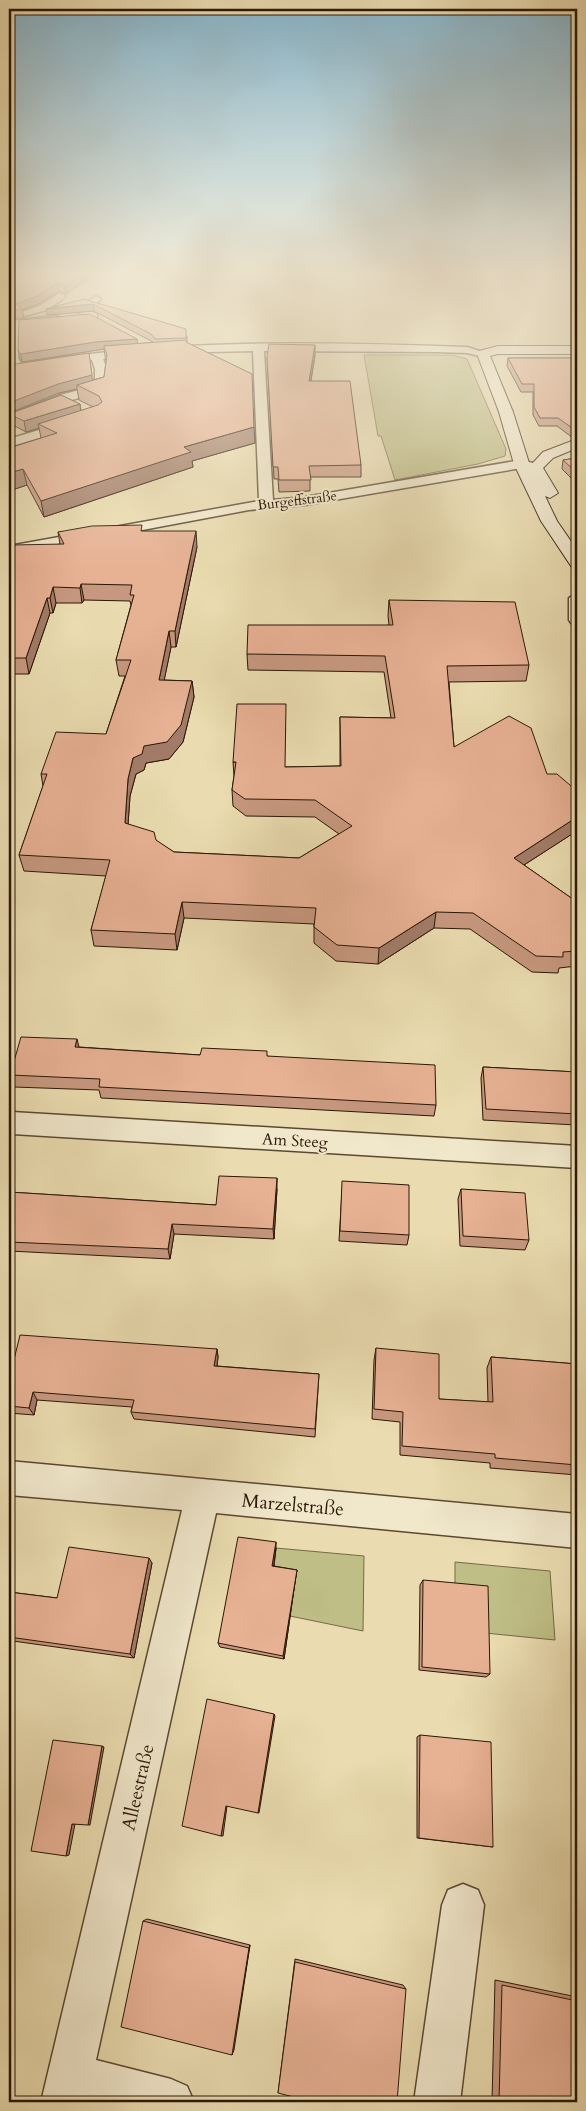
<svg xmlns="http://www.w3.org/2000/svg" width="586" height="2111" font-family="Cardo,serif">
  <rect width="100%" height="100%" fill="#eadcb0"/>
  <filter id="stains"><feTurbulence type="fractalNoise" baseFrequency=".004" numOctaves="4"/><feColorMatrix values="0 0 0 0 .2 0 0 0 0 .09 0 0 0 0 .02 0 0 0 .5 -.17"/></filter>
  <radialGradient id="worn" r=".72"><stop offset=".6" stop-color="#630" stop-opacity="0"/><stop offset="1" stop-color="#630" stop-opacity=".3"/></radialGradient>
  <!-- green -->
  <g fill="#bfbe86" stroke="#756a46">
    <polygon points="364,355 452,355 467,359 506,449 505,456 478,464 395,480 381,436 378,436"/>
    <polygon points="276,1548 364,1556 363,1631 290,1616 273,1571"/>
    <polygon points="455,1562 550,1571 555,1640 485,1633 455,1588"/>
  </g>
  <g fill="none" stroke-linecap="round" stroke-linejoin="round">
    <defs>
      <g id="street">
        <polygon points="60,293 65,296 64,298 47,310 24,316 19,313 39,306"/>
        <polygon points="96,296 101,299 88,310 97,314 97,318 89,318 77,312 77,308"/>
        <path d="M54,316L58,317V321L19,326L18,358L21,364C165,338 320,342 467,347L489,354L483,357L467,353L437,352L264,351L273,500L305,497L521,460L541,465L543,468L536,472L521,468L305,505L249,510L9,555V546L259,501L253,351L169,353L103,359L107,369L105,391L68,401L9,423V415L60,395L95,386V369L92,360L9,373V321Z"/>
        <polygon points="72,420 78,424 76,427 9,447 9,439"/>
        <polygon points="577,593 577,625 571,623 569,620 569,598"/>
        <polygon points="12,1112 577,1146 577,1168 12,1134 9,1133 9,1113"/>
        <polygon points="9,1461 577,1514 577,1548 216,1513 96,2060 171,2079 187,2086 194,2102 41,2102 182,1510 9,1495"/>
        <polygon points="463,1884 478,1890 484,1905 460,2102 414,2102 442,1905 448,1890"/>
      </g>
      <polygon id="secondary" points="498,346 577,346 577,354 498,354 490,356 513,412 530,466 543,452 577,439 577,448 553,458 543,468 558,493 550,498 545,496 557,521 577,550 577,567 571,566 541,521 514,464 499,412 477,354 479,351"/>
    </defs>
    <!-- street casing -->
    <use href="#street" stroke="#5b4830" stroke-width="3"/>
    <!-- secondary casing -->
    <use href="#secondary" stroke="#2b1706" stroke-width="2"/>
    <!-- street -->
    <use href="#street" fill="#f1e8cc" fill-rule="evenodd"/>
    <!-- secondary -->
    <use href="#secondary" fill="#f1e8cc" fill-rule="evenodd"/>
  </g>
  <!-- wall -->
  <g fill="#c7987f" stroke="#2b1706">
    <polygon points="9,274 87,274 87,280 66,294 59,291 38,304 22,310 24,318 9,320"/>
    <polygon points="84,299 187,336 187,343 255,443 192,461 193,467 44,517 27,485 9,491 41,438 39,428 26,432 11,424 9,414 80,404 81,411 93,407 79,400 77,389 59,393 9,365 93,380 104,377 106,362 104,349 22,362 20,358 18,350 137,339 137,344 153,342 94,311 47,315"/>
    <polygon points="315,355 311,381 361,465 361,477 310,477 310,491 279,492 278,479 274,479 267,357"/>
    <polygon points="508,358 577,358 577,438 573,438 557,426 539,426 533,415 533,392 521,392 507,366"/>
    <polygon points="577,458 577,484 562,469 563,460"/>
    <polygon points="142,531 197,547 176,647 171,647 164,680 192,681 194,697 183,742 169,759 146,763 144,770 136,774 130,796 128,824 174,852 299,858 339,834 315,817 246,816 233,806 232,790 234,776 233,762 286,767 340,766 340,717 391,718 384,672 248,670 247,654 389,625 388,616 389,600 529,665 526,681 449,682 454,747 547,774 577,817 572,834 524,865 577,902 577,966 559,968 558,973 532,972 470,929 434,928 378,964 336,961 314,943 314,924 184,918 177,950 94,946 91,930 106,876 24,871 19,855 43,786 41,774 106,734 125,676 119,676 116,660 131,605 130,601 84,600 82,603 56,603 53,613 50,613 29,674 9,674 9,553 60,544 58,532"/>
    <polygon points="79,1047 200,1055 267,1056 436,1105 434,1116 101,1098 99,1090 14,1087 10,1075"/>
    <polygon points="483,1067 577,1072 577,1128 576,1125 483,1120 481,1078"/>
    <polygon points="277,1189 274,1239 174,1234 170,1259 9,1251 9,1192 216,1205"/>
    <polygon points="461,1189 529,1240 525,1250 460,1246 458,1199"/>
    <polygon points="342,1191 409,1235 407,1245 339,1241"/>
    <polygon points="577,1237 577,1272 574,1244"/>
    <polygon points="376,1348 439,1399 488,1402 487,1368 491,1357 577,1364 577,1475 490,1468 490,1463 400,1455 400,1422 372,1419 374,1360"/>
    <polygon points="217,1349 218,1357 217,1366 319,1374 315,1437 134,1419 131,1412 132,1407 37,1400 34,1415 9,1413 9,1380"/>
    <polygon points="276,1548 274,1566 297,1570 296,1575 284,1659 220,1647 218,1643"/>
    <polygon points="152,1563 134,1658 13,1641 9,1656 9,1592 57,1598"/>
    <polygon points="423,1580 490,1674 486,1677 419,1670 420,1585"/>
    <polygon points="420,1735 493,1847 417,1838 417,1737"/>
    <polygon points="147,1919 250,1945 232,2055 143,1921"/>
    <polygon points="295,1959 403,1985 406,1989 278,2093"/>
    <polygon points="495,1980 577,1997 577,2102 492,2102"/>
  </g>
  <!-- shaded-wall -->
  <g fill="#a27c68" stroke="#2b1706">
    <polygon points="83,274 87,274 87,280 66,294 65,286"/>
    <polygon points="58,283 59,291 38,304 22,310 24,318 9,320 9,311 16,304"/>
    <polygon points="93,304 94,311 47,315 46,309"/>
    <polygon points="137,339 138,347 104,346 104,349 22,362 21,354 95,342"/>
    <polygon points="315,345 315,355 309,391 309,381"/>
    <polygon points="89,353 93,385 77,385 77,389 59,393 9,413 9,403"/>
    <polygon points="80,404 81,415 38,424 39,428 26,432 24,421"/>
    <polygon points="254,427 255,443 192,461 193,467 44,517 41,501 184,447"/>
    <polygon points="577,429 577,438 573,438 575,430"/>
    <polygon points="23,469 27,485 9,491 9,473"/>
    <polygon points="196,531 197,547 176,647 175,631"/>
    <polygon points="81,584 84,600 82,603 80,588"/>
    <polygon points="53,587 56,603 53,613 50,598"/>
    <polygon points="47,598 50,613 29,674 26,658"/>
    <polygon points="169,631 171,647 161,696 159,680"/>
    <polygon points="192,681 194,697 183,742 169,759 146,763 144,770 136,774 130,796 127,839 125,823 128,779 133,758 144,746"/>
    <polygon points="577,817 572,834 510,874 514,858"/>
    <polygon points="182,902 184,918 177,950 175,934"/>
    <polygon points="436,912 434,928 378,964 379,948"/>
    <polygon points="77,1039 80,1051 75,1047"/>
    <polygon points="277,1178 277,1189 274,1239 273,1229"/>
    <polygon points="172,1224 174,1234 170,1259 168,1249"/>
    <polygon points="217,1349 218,1357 216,1374 214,1366"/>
    <polygon points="33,1392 37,1400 34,1415 29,1408"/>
    <polygon points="276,1542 276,1548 273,1571 272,1566"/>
    <polygon points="149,1558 152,1563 134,1658 130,1654"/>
    <polygon points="297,1570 296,1575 284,1659 283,1656"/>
    <polygon points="9,1638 13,1641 9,1656"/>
    <polygon points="274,1714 275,1716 259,1813 258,1813"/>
    <polygon points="102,1746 104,1747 90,1825 88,1825"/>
    <polygon points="226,1806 227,1806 223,1836 221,1836"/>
    <polygon points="72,1824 75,1824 69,1855 66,1856"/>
    <polygon points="250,1945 234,2050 232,2055 249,1948"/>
  </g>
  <!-- building -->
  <g fill="#e7b194" stroke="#2b1706">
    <polygon points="9,274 83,274 65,286 58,283 37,296 16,304 22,309 9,311"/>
    <polygon points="84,299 186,329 186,338 155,339 151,334 93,304 46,309"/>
    <polygon points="90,314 137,339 95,342 21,354 18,350 19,320"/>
    <polygon points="186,340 186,342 252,374 254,427 184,447 191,452 41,501 23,469 9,473 9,448 57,433 38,424 98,405 102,402 99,396 77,385 104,377 107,355 104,346"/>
    <polygon points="269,344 315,345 309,381 350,381 361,465 309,466 311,480 279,480 278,467 273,467 267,357"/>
    <polygon points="89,353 92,375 58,384 9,403 9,365"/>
    <polygon points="508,358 577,358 577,429 575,430 558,418 540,418 534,407 534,384 522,384"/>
    <polygon points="61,395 80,404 24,421 9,414"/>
    <polygon points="577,458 577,473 563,460"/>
    <polygon points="142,525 141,531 196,531 175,631 169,631 159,680 192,681 181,725 167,742 144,746 142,754 133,758 128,779 125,823 154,832 156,840 174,852 299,858 352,826 315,800 245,799 232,790 236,762 233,762 237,704 286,704 285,767 341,766 340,717 395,718 385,656 247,654 248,625 393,625 389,600 515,602 529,665 447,666 454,747 509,716 531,728 547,774 557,774 577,791 577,817 514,858 577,902 577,951 563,952 563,957 536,956 473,913 436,912 379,948 337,945 314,927 316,908 182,902 175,934 91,930 110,860 19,855 47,774 41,774 56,732 106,734 131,660 116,660 134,595 130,595 132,585 81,584 80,588 53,587 50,598 47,598 26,658 9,658 9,553 12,545 64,544 58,532 92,526"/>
    <polygon points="21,1037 77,1039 75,1047 200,1055 202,1048 267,1051 267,1056 435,1065 436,1105 99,1087 100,1079 10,1075"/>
    <polygon points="483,1067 577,1072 577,1114 486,1109"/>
    <polygon points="219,1176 277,1178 273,1229 172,1224 168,1249 9,1242 9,1192 216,1205"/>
    <polygon points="342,1181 409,1185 409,1235 340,1231"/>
    <polygon points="461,1189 525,1193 529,1240 463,1236"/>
    <polygon points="20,1335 217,1349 214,1366 319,1374 315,1429 131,1412 134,1400 33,1392 29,1408 9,1406 9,1380"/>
    <polygon points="376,1348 439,1354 439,1399 493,1402 491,1357 577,1364 577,1465 495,1458 495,1454 402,1446 403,1412 374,1409"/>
    <polygon points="238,1537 276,1542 272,1566 297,1570 283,1656 218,1643"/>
    <polygon points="69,1547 149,1558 130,1654 9,1637 9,1592 57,1598"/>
    <polygon points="423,1580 488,1586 490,1674 422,1667"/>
    <polygon points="207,1699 274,1714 258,1813 226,1806 221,1836 182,1826"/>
    <polygon points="420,1735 491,1742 493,1847 419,1838"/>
    <polygon points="53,1740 102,1746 88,1825 72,1824 66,1856 31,1851"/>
    <polygon points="143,1921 249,1948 232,2055 121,2027"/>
    <polygon points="295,1962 406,1989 397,2102 313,2102 278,2093"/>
    <polygon points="502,1985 577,2001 577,2102 499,2102"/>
  </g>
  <!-- sky -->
  <linearGradient id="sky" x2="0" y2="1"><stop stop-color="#88b7ce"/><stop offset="0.48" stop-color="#f6efdb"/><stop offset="1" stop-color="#f6efdb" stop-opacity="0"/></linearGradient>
  <rect width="586" height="570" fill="url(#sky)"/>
  <g text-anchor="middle" stroke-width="4" stroke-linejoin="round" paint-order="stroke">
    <!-- far-street labels -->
    <g font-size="14" fill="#2b1706" stroke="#f1e8cc">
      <text transform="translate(297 500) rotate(-7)" y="5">Burgeffstraße</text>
    </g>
    <!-- street labels -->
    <g font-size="16" fill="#2b1706" stroke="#f1e8cc">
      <text transform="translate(295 1140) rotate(3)" y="6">Am Steeg</text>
    </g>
    <!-- near-street labels -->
    <g font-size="19" fill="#2b1706" stroke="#f1e8cc">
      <text transform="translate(293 1504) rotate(5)" y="7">Marzelstraße</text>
      <text transform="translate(137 1787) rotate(-77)" y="7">Alleestraße</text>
    </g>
  </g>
  <!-- margin -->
  <rect width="586" height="2111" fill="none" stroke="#eadcb0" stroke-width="30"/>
  <rect x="10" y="10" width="566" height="2091" fill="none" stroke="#2b1706" stroke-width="2.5"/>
  <rect x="15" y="15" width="556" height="2081" fill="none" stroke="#2b1706"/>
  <rect width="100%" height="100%" filter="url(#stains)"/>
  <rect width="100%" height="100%" fill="url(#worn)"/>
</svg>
